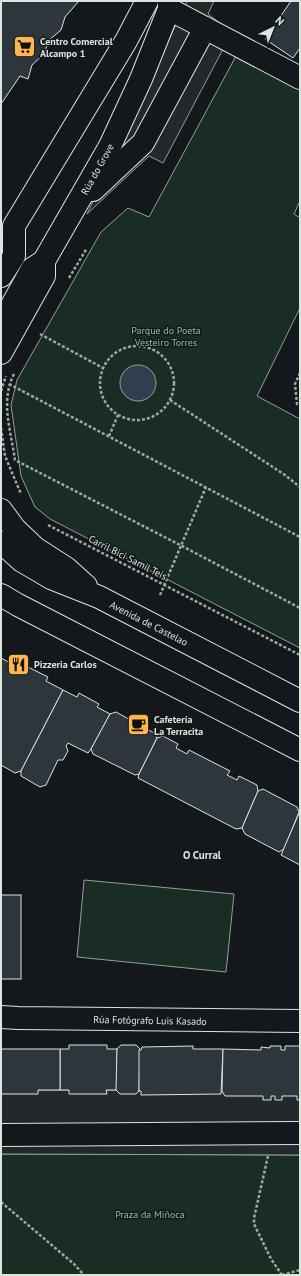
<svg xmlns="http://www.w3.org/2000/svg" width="301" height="1276" font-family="'PT Sans',sans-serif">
  <rect width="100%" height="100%" fill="#14181c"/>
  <!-- green -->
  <g fill="#1a2d24" stroke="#939e99">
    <polygon points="236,56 300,87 300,201 294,214 300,218 300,308 257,396 300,419 300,648 50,519 35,507 21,476 11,405 17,380 101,232 128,208 149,217"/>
    <polygon points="84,880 234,894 226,972 77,957"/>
    <polygon points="1,1154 300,1155 300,1275 1,1275"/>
  </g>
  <!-- parking -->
  <g fill="#24282b" stroke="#939e99">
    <polygon points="187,1 214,1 208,14 232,32 163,163 149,156 87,214"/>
    <polygon points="1,1090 117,1090 300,1093 300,1155 1,1154"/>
  </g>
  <!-- water -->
  <circle fill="#2f3f4d" stroke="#939e99" cx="138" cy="383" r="18"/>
  <!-- building -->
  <g fill="#2c363c" stroke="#d8e6dc">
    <polygon points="1,1 79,1 65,17 61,30 48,41 45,53 32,65 28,79 20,76 1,104"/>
    <polygon points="291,1 300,1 300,48 293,58 265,39"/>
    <polygon points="1,658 14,665 16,661 48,677 46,681 63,690 21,771 15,773 1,765"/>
    <polygon points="63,690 77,697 79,693 99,704 97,707 110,714 91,749 88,753 68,743 66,746 68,751 63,760 58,760 46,785 40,787 21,776 21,771"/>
    <polygon points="116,712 154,733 157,738 139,774 135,775 93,754 91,749 110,714"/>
    <polygon points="163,736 178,744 176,748 187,754 189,750 230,771 227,775 237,780 239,776 257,785 258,791 242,828 236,829 138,778 139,774 157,738"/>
    <polygon points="263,789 297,807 299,812 284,849 279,852 245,834 242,828 258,791"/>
    <polygon points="300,811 300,865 281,855"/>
    <rect x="1" y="895" width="20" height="84"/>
    <polygon points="69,1045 107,1045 107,1049 117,1049 117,1090 106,1090 107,1094 69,1094 69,1090 60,1090 60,1049 69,1049"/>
    <polygon points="121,1045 136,1045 140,1049 139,1091 136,1094 120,1094 116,1090 117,1049"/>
    <polygon points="193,1046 193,1049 223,1049 221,1094 141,1095 141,1091 139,1091 139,1050 141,1050 142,1047"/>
    <polygon points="270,1046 281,1046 281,1050 285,1050 285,1046 300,1046 300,1100 297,1100 297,1096 282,1096 282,1100 275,1100 275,1096 271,1096 271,1100 263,1100 263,1096 225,1096 222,1091 223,1049 261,1050 261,1047 270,1048"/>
    <polygon points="1,1049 60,1049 60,1090 38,1090 38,1094 1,1094"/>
  </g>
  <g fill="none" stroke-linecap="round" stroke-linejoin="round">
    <defs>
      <g id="minor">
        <polyline points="169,9 300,78"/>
        <polyline points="93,190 143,143 205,28"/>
        <polyline points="1,276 14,256 14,226 126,41 147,1"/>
        <polyline points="1,325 32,269 44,261 110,146 141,79 169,9 169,1"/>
        <polyline points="1,1017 18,1018 300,1021"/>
        <polyline points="1,1135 300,1133"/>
      </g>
      <g id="major">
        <polyline points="1,353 44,276 44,261"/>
        <polyline points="1,510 15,529 35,548 66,568 86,586"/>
        <polyline points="1,542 22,561 51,578 99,597 300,701"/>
        <polyline points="1,595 18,605 300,750"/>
      </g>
    </defs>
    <!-- minor casing -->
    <use href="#minor" stroke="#d8e6dc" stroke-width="24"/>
    <!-- major casing -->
    <use href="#major" stroke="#d8e6dc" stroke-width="24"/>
    <!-- path -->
    <g stroke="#9da8a2" stroke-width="2.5" stroke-dasharray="3 2" stroke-linecap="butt">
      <polyline points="69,278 87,248"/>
      <polyline points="40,334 103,368"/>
      <circle cx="137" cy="383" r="37"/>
      <polyline points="300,373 295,384 297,404 300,405"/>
      <path d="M14,374C0,401 11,431 15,460L180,545L300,608"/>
      <polyline points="9,384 300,537"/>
      <polyline points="1,391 6,376"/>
      <polyline points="170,400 285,475 300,487"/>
      <polyline points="1,428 5,456 21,494"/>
      <polyline points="109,436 118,415"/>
      <polyline points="48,525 300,655"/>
      <polyline points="160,595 206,487"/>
      <polyline points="268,1156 254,1218 254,1224 271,1259 282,1275"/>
      <polyline points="1,1202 74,1264 84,1275"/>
      <polyline points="282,1275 300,1270"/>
    </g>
    <!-- minor -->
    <use href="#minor" stroke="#14181c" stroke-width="22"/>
    <!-- major -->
    <use href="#major" stroke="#14181c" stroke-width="22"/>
  </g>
  <!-- icons -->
  <defs>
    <symbol id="supermarket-square" viewBox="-11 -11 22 22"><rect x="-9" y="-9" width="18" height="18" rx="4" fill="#ffb74d" stroke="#14181c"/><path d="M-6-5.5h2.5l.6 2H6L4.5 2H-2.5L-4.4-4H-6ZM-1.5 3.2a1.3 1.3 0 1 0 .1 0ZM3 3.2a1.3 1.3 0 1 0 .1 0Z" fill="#111"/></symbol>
    <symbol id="restaurant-square" viewBox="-11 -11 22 22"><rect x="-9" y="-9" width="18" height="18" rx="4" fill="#ffb74d" stroke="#14181c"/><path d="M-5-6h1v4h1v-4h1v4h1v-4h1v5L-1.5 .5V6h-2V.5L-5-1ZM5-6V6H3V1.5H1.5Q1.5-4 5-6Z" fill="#111"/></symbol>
    <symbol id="cafe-square" viewBox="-11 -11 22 22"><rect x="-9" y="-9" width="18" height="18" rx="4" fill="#ffb74d" stroke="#14181c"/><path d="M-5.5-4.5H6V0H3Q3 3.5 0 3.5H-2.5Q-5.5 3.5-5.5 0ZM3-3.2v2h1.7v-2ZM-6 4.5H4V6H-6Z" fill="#111"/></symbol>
  </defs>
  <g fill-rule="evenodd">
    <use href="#supermarket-square" x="12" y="34" width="25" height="25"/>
    <use href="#restaurant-square" x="6" y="652" width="25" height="25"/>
    <use href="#cafe-square" x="126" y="712" width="25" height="25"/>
  </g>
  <g text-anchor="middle" stroke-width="3" stroke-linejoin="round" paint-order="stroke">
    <!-- poi labels -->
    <g font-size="10" font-weight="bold" fill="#d8e6dc" stroke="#14181c" text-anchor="start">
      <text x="40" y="45">Centro Comercial<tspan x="40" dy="12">Alcampo 1</tspan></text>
      <text x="34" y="668">Pizzeria Carlos</text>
      <text x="154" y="723">Cafetería<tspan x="154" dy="12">La Terracita</tspan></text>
    </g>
    <!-- street labels -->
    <g font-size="10" fill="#d8e6dc" stroke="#14181c">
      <text transform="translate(97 169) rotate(-61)" y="4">Rúa do Grove</text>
      <text transform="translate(128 557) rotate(27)" y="4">Carril Bici Samil Teis</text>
      <text transform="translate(149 623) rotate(27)" y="4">Avenida de Castelao</text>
      <text transform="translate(150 1020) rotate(1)" y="4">Rúa Fotógrafo Luis Kasado</text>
    </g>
    <!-- park labels -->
    <g font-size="10" fill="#8ac095" stroke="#14181c">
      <text x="166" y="334">Parque do Poeta<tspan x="166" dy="12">Vesteiro Torres</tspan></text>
      <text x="150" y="1218">Praza da Miñoca</text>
    </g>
    <!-- neighbourhood labels -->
    <g font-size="11" font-weight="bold" fill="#d8e6dc" stroke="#14181c">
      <text x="202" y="859">O Curral</text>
    </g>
  </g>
  <!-- border -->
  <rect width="301" height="1276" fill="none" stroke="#d8e6dc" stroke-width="4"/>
  <!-- north arrow -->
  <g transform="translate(273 28) rotate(43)" stroke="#14181c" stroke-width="3" paint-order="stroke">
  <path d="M0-3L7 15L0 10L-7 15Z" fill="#d8e6dc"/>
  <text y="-6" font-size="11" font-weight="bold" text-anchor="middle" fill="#d8e6dc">N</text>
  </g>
</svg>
